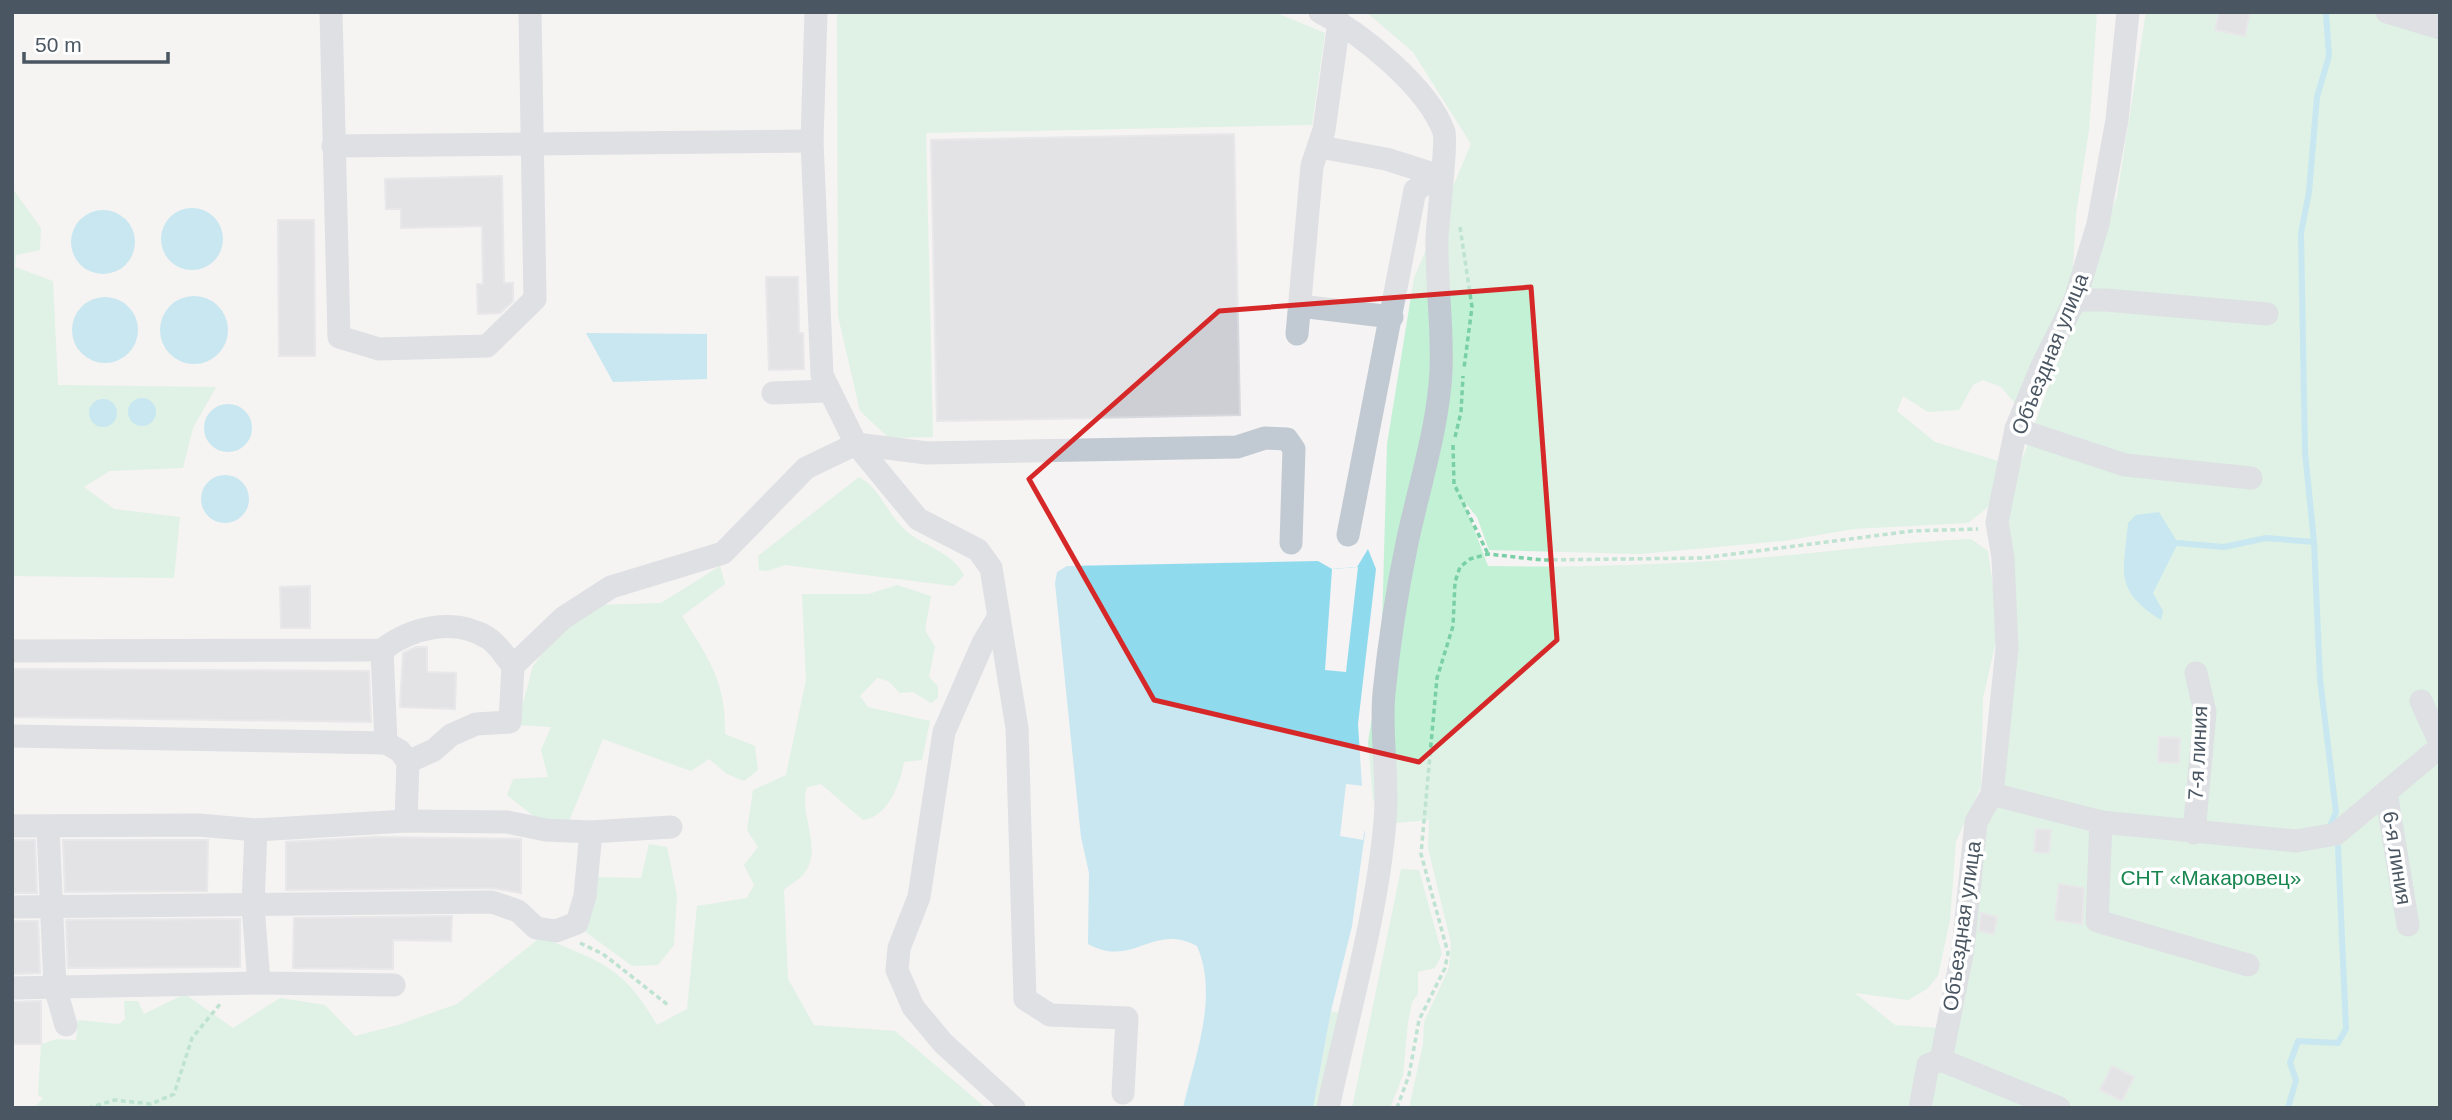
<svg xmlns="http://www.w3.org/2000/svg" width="2452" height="1120" font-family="Helvetica,sans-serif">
  <rect width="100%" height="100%" fill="#f5f3f3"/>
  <!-- green -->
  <g fill="#c3f1d5">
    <polygon points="837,12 1279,14 1325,33 1312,125 926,133 933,437 889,438 860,411 838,316"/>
    <path d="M1366,12H2097L2089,130L2076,214L2071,298L2020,409L2001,387L1983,380L1973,385L1959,410L1928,412L1903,396L1897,411L1935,442L2002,462L1988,507L1968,523L1853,529L1784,541L1640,554L1489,550L1477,517L1463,500L1488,566C1589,568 1690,564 1791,555C1851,549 1910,542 1971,539L1988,551L1999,628L1983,698L1981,787L1956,841L1950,920L1938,976L1927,989L1908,1000L1855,993L1895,1025L1954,1029L1984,835L2002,777L2000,521L2117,196L2146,12H2440V1108H1409L1423,1044L1424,1022L1449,968L1451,943L1428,848L1429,820L1395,823L1373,800L1368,742L1381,664L1387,444L1414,278L1471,144L1413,52Z"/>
    <polygon points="12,188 41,228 40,250 16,255 15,267 53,281 58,385 216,387 193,428 183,468 110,471 84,487 114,509 180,517 174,578 12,576"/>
    <path d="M859,477C878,487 886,510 901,526C920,547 949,548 964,575L954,586L785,565L767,571L759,570L758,556Z"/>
    <path d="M720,566L725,584L682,616C709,659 726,682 725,734L755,746L758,770L744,781L727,774L709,759L691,771L603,739L569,821L537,819L507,795L513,779L548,777L541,750L551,727L517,725L533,666L565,624L595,605L661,603Z"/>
    <path d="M897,585L931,596L925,630L935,647L929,677L938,686V698L931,703L913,692L900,693L888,681L877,678L860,696L868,707L930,721L922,760L904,762C900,784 888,817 863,820L821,784L807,787C798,813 823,848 805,872C801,879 790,884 784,890L788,979L814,1025L895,1031L986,1108H34L43,1098L38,1095L41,1044L57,1039L76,1040L78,1020L119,1024L125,1019L124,1001H138L144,1014L185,994L233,1028L280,998L325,1005L355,1036L398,1025L457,1004L541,937C601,962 623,966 657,1025L687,1009L697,906L747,898L754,885L744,865L758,847L747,830L753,790L786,775L806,680L802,594H869Z"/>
    <polygon points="649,844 667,847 677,896 674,945 658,965 632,966 583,930 594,877 641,878"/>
    <polygon points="1401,869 1419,870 1442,954 1435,968 1418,972 1418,994 1412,1002 1408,1022 1403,1075 1390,1108 1352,1108"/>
    <polygon points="1331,1011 1348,1015 1328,1108 1313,1108"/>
  </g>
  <!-- water -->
  <g fill="#90daee">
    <circle cx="192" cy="239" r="31"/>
    <circle cx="103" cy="242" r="32"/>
    <circle cx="194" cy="330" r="34"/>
    <circle cx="105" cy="330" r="33"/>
    <polygon points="586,333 707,334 707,379 613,382"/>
    <circle cx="142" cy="412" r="14"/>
    <circle cx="103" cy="413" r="14"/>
    <circle cx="228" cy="428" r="24"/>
    <circle cx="225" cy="499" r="24"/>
    <path d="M2159,512L2178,543L2153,593L2163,611L2161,620C2113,589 2124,573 2128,523L2136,515Z"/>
    <path d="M1368,549L1376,569L1358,724L1365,833L1352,926L1331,1011L1313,1108H1183C1195,1056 1219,997 1197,946C1152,922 1133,969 1088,944L1089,873L1081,837L1055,583L1057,572L1067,566L1318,561L1332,569L1357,567Z"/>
  </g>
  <!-- pier -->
  <g fill="#f5f3f3">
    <polygon points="1358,567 1346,672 1325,670 1332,569"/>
    <polygon points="1346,784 1365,786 1367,817 1363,840 1340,836"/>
  </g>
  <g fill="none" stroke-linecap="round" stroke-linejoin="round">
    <!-- stream -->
    <g stroke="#90daee" stroke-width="6">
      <polyline points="2314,542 2305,452 2301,233 2309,192 2317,97 2329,56 2326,13"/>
      <polyline points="2178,543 2224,547 2266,538 2314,542 2320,679 2336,812 2330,826"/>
      <polyline points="2288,1108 2296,1080 2290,1063 2298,1041 2338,1043 2346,1029 2338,847"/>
    </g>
  </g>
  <!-- building -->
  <g fill="#cdcfd5" stroke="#d7d9de" stroke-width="2">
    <polygon points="2219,12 2250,12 2245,36 2215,30"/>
    <polygon points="1234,134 1240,415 937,421 931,140"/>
    <polygon points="502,176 504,283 513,283 513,301 500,313 478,314 477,284 483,284 482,226 401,228 401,209 386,209 385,179"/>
    <polygon points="278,220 314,220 315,356 279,356"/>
    <polygon points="766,277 798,277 799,333 803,333 804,369 769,370"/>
    <polygon points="310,586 310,628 281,628 280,587"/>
    <polygon points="416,647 427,647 427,672 456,673 455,709 400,707 403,653"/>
    <polygon points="12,669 369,671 371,722 12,717"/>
    <polygon points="2159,737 2180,738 2179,763 2158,762"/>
    <polygon points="2036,829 2051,830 2049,853 2034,852"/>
    <polygon points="376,837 521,839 521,893 492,888 286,890 286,842"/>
    <polygon points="12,840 35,840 37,893 12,893"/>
    <polygon points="63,840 208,840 207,891 65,892"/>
    <polygon points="2059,884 2084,888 2082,924 2055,920"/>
    <polygon points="1981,913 1997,917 1994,934 1979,931"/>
    <polygon points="452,916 451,941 393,940 393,969 293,968 294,918"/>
    <polygon points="240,919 240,967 68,968 66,920"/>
    <polygon points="12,921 38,921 40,973 12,974"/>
    <polygon points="41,1001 41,1044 12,1044 12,1002"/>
    <polygon points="2112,1066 2134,1077 2122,1101 2100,1090"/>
  </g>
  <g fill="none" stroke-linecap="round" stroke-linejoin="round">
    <!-- path -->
    <g stroke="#7ad0a6" stroke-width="3.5" stroke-dasharray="5 3.5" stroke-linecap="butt">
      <polyline points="1460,227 1472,307 1464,368"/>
      <polyline points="1455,437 1461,412 1463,376"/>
      <polyline points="1453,445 1454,484 1488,554"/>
      <polyline points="580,943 603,954 668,1005"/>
      <polyline points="88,1108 115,1100 151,1104 174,1094 192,1038 221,1003"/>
      <polyline points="1397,1108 1409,1075 1419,1020 1445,968 1448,953 1421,854 1437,678 1453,626 1455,582 1460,567 1470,559 1488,554 1542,560 1702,558 1912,531 1978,529"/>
    </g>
    <!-- minor -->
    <g stroke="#c1cad2" stroke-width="23">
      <polyline points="331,12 339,337 379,349 487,346 535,299 530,12"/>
      <polyline points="816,12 812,141 822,375 856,444 918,519 978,550 991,568 1017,728 1025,999 1050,1015 1127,1018 1123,1093"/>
      <path d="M1320,12C1361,33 1428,87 1444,132C1447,142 1438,219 1437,237C1436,281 1443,327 1441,371C1438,429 1419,486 1407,543C1397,591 1389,643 1384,693C1380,736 1389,779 1385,821C1377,916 1348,1014 1328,1108"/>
      <polyline points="2387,12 2440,28"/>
      <polyline points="333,146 812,141"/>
      <polyline points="1320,147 1386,159 1440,176"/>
      <polyline points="2075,300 2106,300 2267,314"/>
      <polyline points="1300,306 1392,317"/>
      <polyline points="1297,334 1312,166 1324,130 1339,22"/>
      <polyline points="773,393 827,391"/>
      <polyline points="2016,429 2125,465 2251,478"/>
      <polyline points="1348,535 1415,190 1440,176"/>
      <polyline points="999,616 983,643 944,732 919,897 899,948 897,970 913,1007 943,1043 1014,1108"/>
      <polyline points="382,650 386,743"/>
      <path d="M12,651L382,650C412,627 455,617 488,638C498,644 506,658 513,666"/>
      <polyline points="2421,701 2440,743"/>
      <polyline points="12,736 386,743 400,751 408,762"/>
      <polyline points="2386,792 2408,925"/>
      <polyline points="1992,794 2101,822 2296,841 2336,834 2440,747"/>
      <polyline points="406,821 408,762 434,750 451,735 476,724 510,722 513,666 563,618 611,587 723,553 806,468 856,444 927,453 1237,447 1265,438 1287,439 1294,449 1291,543"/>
      <polyline points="2101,822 2097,921 2248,965"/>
      <polyline points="12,826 199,825 256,830 406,821 507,822 546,830 591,832 671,827"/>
      <polyline points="48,827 55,987 66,1025"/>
      <polyline points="256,830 253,906 259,983"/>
      <polyline points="2194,833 2205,712 2196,673"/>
      <polyline points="12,907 492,902 518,911 536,928 556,931 577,923 585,896 591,832"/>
      <polyline points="12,988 259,983 394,985"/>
      <polyline points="1920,1108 1928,1065 1941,1060"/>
      <polyline points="2059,1108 1941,1060 1963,949 1976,822 1992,794 2007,648 2003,558 1997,522 2016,429 2042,366 2075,300 2098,224 2117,120 2128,12"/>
    </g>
  </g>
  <!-- marked area -->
  <path d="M0 0H2452V1120H0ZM1531,287L1557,640L1419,762L1154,700L1029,479L1219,311Z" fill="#f5f3f3" fill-opacity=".55" fill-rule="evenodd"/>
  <path fill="none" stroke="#d62828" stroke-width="5" stroke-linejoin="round" d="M1531,287L1557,640L1419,762L1154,700L1029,479L1219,311Z"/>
  <g text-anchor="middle" stroke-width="7" stroke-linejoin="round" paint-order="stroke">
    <!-- street labels -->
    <g font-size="21" fill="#4a5661" stroke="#fff">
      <text transform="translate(2050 354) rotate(-68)" y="7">Объездная улица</text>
      <text transform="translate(2198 753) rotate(-87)" y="7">7-я линия</text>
      <text transform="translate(2397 858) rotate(81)" y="7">6-я линия</text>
      <text transform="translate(1962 926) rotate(-82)" y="7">Объездная улица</text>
    </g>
    <!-- park labels -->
    <g font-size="21" fill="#17864f" stroke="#fff">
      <text x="2211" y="885">СНТ «Макаровец»</text>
    </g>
  </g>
  <!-- border -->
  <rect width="2452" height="1120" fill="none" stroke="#4a5661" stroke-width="28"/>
  <!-- scale -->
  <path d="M24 52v10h144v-10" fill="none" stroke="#4a5661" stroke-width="3.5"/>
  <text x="35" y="52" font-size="21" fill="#4a5661" stroke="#ffffff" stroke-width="5" paint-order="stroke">50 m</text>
</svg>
